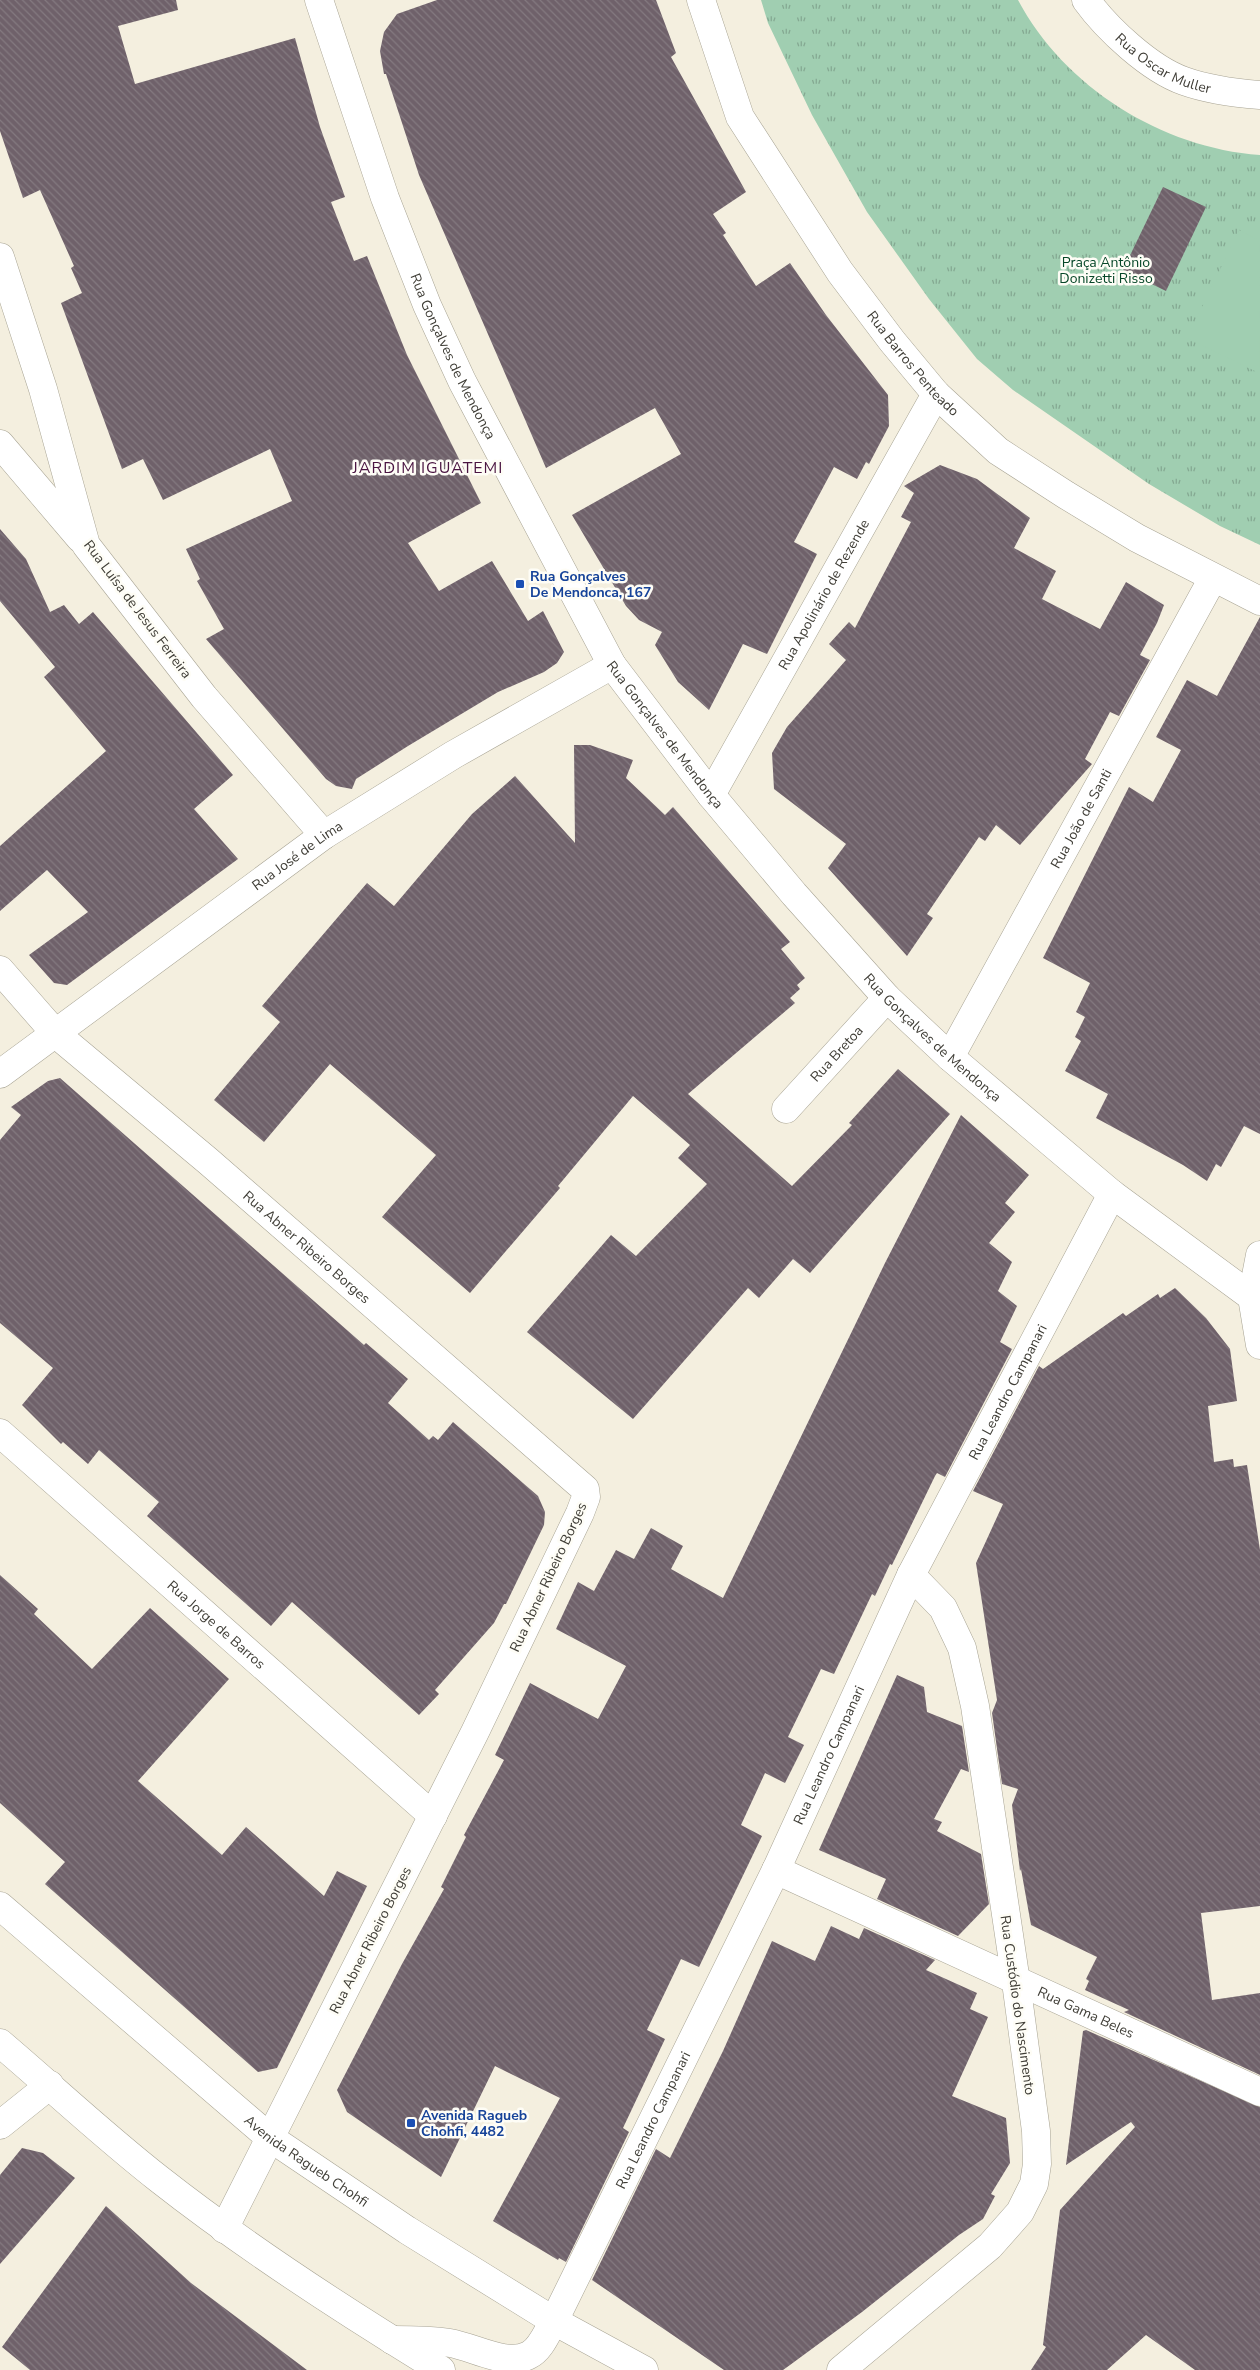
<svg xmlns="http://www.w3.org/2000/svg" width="1260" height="2370" font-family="'Nunito Sans',sans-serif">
  <defs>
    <pattern id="grass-tufts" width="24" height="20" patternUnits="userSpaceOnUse" patternTransform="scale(1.25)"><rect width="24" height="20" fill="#a0ceb1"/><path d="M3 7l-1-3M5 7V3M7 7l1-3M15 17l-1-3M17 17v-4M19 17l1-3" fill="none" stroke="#84a891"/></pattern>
    <pattern id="building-back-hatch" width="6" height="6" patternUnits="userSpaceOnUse" patternTransform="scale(1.25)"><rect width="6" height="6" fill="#6f616a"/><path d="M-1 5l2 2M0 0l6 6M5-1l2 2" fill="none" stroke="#847a80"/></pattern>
  </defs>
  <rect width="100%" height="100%" fill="#f4efdf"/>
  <!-- grass -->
  <path fill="url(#grass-tufts)" d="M761,0H1018C1064,87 1162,148 1260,155V545L1220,526L1149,484L1013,390L977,359L929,299L867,212L812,115L768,23Z"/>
  <!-- garden -->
  <polygon fill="#a0ceb1" points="1239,230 1260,241 1259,373 1187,338"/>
  <!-- building -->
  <g fill="url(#building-back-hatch)">
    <polygon points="0,0 176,0 178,10 118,26 135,84 295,38 320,127 345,197 331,202 354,261 367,256 407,355 481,503 408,543 439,591 492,561 528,621 543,611 564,652 557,663 544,672 498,692 408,746 356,779 352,789 336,786 326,779 206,639 224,629 197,581 200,579 186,549 292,501 270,449 163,500 143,459 122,469 61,303 82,293 71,268 74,266 40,190 23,198 0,131"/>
    <polygon points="437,0 656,0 676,53 671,57 746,192 713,214 726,233 723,235 756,286 790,263 826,315 888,395 889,426 869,464 866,462 857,479 834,467 794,542 817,554 767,654 743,644 709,710 678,682 655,645 662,632 639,620 626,606 572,515 681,454 655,408 546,468 419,175 386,74 384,74 380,51 384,32 397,14"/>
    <polygon points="1163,187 1206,207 1166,291 1123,270"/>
    <polygon points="940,465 977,479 1030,518 1014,548 1056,571 1042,599 1100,629 1126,582 1164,605 1157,623 1140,655 1150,660 1119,716 1110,712 1085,759 1092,764 1020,845 996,825 985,841 979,837 927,914 933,918 907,956 828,868 846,844 774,789 772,753 787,727 846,660 829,644 849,622 855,628 911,522 901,517 914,493 904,486"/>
    <polygon points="0,529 26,559 50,612 64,605 79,624 93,612 233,775 194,809 238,859 67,985 54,983 29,955 88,912 47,870 0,911 0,846 106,751 44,677 55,667 0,601"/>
    <polygon points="1260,617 1260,1134 1244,1126 1221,1167 1216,1164 1207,1181 1183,1165 1096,1118 1108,1094 1065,1071 1081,1041 1075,1037 1085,1017 1076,1012 1090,983 1043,958 1129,787 1153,802 1181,750 1156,737 1187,680 1217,696"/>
    <polygon points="574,745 590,745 633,760 626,778 665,815 673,807 790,942 781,949 805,978 797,985 800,989 790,998 795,1003 688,1094 792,1186 852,1125 849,1123 898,1069 950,1114 810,1273 793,1259 759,1298 748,1288 633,1419 527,1332 611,1235 636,1256 707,1184 678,1158 690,1145 633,1096 558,1186 560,1188 470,1293 382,1217 436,1155 330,1064 264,1142 214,1100 280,1022 262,1006 367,883 394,906 472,814 515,776 575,843"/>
    <polygon points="60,1078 364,1345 366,1343 408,1379 388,1403 429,1440 433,1436 438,1440 453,1422 538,1496 545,1512 544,1525 506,1604 504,1604 494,1623 435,1690 439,1694 419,1715 292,1602 271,1626 147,1516 159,1502 99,1450 88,1464 63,1442 61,1444 22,1405 53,1368 0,1323 0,1140 21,1115 11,1107 48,1081"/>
    <polygon points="961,1115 1029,1175 1005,1203 1015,1212 989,1243 1012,1262 998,1291 1017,1306 1000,1342 1012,1349 945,1477 937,1473 935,1476 892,1565 890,1564 875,1596 872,1594 834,1674 821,1669 788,1737 804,1745 785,1783 765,1773 741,1825 762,1836 699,1967 681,1959 647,2030 665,2039 623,2128 629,2132 566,2262 559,2258 558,2260 493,2221 560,2098 495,2066 441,2177 347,2112 337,2090 402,1964 444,1889 441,1887 466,1837 464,1835 504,1760 495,1755 530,1683 598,1719 626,1666 556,1629 578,1582 594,1591 616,1550 634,1559 651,1528 683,1546 671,1569 723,1598 885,1263"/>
    <polygon points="1175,1288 1206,1318 1230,1349 1237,1401 1208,1406 1214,1462 1233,1459 1234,1467 1247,1465 1260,1550 1260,1906 1201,1913 1212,2000 1260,1993 1260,2075 1124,2012 1129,2010 1085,1990 1089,1981 1086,1979 1097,1957 1031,1925 1021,1869 1020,1871 1012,1805 1018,1789 1002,1784 992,1713 997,1700 976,1563 1003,1504 973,1491 1039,1366 1043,1369 1123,1313 1126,1316 1158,1294 1160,1298"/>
    <polygon points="0,1575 38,1609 34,1614 92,1669 150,1608 229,1679 138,1781 222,1855 246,1827 324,1896 337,1871 367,1886 277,2068 258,2072 45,1884 65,1862 0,1803"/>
    <polygon points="897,1675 924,1687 927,1712 962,1726 969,1772 961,1769 934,1819 942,1822 937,1831 981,1854 989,1904 958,1936 877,1899 886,1879 819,1850"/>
    <polygon points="831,1926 859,1939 864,1928 935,1960 926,1970 977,1993 970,2009 988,2017 952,2096 1006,2118 1010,2163 991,2194 995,2196 983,2219 959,2235 862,2312 790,2365 783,2370 724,2370 592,2280 656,2149 670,2158 723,2051 772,1941 815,1961"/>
    <polygon points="1086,2030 1260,2107 1260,2370 1195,2370 1146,2335 1107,2370 1031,2370 1046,2347 1043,2345 1060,2210 1135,2127 1131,2122 1066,2165 1083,2031"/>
    <polygon points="22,2148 43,2153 75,2178 0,2264 0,2175"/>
    <polygon points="106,2206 191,2283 307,2370 30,2370 2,2347"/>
  </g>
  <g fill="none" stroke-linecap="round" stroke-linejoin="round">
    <defs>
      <g id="minor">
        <path id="s1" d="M319,0L385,198L427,305L462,381L612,665L711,795L794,894L887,998L950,1057L1112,1194L1252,1297"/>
        <path id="s2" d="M701,0L740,117L840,272L892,341L936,394L998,451L1066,495L1137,538L1260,601"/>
        <path id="s3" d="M1086,0C1107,29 1150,69 1184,81C1209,90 1234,93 1260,95"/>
        <polyline points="0,257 43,389 86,545 204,697 324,835"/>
        <polyline points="0,444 80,538"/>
        <path id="s4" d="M711,795L936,394"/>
        <path id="s5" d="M0,970L56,1034L208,1161L585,1489L586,1497L580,1513L475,1732L224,2229"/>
        <path id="s6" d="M950,1057L1213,578"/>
        <path id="s7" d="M0,1074L324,835L453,755L612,665"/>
        <path id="s8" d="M786,1109L887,998"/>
        <polyline points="1260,1255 1252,1297 1260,1345"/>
        <path id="s9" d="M0,1433L433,1816"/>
        <path id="s10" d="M776,1870L1260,2092"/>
        <polyline points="0,2125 50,2085"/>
        <path id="s11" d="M554,2321L776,1870L911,1575L1112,1194"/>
        <polyline points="841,2370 990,2246 1020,2212 1034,2184 1037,2164 1036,2131 1016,1982 975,1706 962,1648 943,1608 911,1575"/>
      </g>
      <g id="primary">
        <path id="s12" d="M0,1906L269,2137L407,2230L554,2321L644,2370"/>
        <path d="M0,2043C53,2088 104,2136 159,2179C248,2249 344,2311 441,2370"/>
        <path d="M392,2340C412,2340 431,2340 450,2343C474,2347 507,2367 529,2355C541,2349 547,2332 554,2321"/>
      </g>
    </defs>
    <!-- minor casing -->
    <use href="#minor" stroke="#a8a494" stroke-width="29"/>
    <!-- primary casing -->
    <use href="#primary" stroke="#a8a494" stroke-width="29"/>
    <!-- minor -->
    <use href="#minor" stroke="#fff" stroke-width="28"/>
    <!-- primary -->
    <use href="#primary" stroke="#fff" stroke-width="28"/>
  </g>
  <!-- markers -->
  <g fill="#1a4fb4" stroke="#fefdf6" stroke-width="2">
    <rect x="515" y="579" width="10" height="10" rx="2.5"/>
    <rect x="406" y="2118" width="10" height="10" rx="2.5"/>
  </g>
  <g text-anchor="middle" stroke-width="5" stroke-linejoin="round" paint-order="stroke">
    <!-- street labels -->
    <g font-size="14" fill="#3f3d36" stroke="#fefdf6">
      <text dy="5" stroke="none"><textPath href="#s3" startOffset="102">Rua Oscar Muller</textPath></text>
      <text dy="5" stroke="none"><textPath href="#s1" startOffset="381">Rua Gonçalves de Mendonça</textPath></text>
      <text dy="5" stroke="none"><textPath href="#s2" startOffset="425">Rua Barros Penteado</textPath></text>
      <text dy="5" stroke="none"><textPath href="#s4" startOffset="230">Rua Apolinário de Rezende</textPath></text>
      <text transform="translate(138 609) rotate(53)" y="5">Rua Luísa de Jesus Ferreira</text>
      <text dy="5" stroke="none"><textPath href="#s1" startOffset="816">Rua Gonçalves de Mendonça</textPath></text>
      <text dy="5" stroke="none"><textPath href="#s6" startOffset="272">Rua João de Santi</textPath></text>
      <text dy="5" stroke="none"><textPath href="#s7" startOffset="369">Rua José de Lima</textPath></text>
      <text dy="5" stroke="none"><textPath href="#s1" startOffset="1221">Rua Gonçalves de Mendonça</textPath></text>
      <text dy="5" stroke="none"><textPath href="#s8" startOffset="75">Rua Bretoa</textPath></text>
      <text dy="5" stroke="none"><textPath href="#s5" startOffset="414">Rua Abner Ribeiro Borges</textPath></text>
      <text dy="5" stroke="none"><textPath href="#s11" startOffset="1034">Rua Leandro Campanari</textPath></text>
      <text transform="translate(548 1577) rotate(-65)" y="5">Rua Abner Ribeiro Borges</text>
      <text dy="5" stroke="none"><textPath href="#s9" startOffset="289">Rua Jorge de Barros</textPath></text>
      <text dy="5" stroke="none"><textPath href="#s11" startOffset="629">Rua Leandro Campanari</textPath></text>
      <text transform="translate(370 1940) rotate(-63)" y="5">Rua Abner Ribeiro Borges</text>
      <text transform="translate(1018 2005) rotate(82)" y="5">Rua Custódio do Nascimento</text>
      <text dy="5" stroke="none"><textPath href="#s10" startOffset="341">Rua Gama Beles</textPath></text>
      <text dy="5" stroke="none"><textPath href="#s11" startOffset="224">Rua Leandro Campanari</textPath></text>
      <text dy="5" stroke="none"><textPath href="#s12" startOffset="399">Avenida Ragueb Chohfi</textPath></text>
    </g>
    <!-- park labels -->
    <g font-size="14" fill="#064728" stroke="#fefdf6">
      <text x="1106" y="267">Praça Antônio<tspan x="1106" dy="16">Donizetti Risso</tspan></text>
    </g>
    <!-- transit labels -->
    <g font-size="14" font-weight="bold" fill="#164399" stroke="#fefdf6" text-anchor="start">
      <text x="530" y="581">Rua Gonçalves<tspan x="530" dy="16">De Mendonca, 167</tspan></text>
      <text x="421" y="2120">Avenida Ragueb<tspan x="421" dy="16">Chohfi, 4482</tspan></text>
    </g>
    <!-- quarter labels -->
    <g font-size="16" letter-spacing="1" fill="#4a1542" stroke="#fefdf6">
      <text x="428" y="473">JARDIM IGUATEMI</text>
    </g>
  </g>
</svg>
